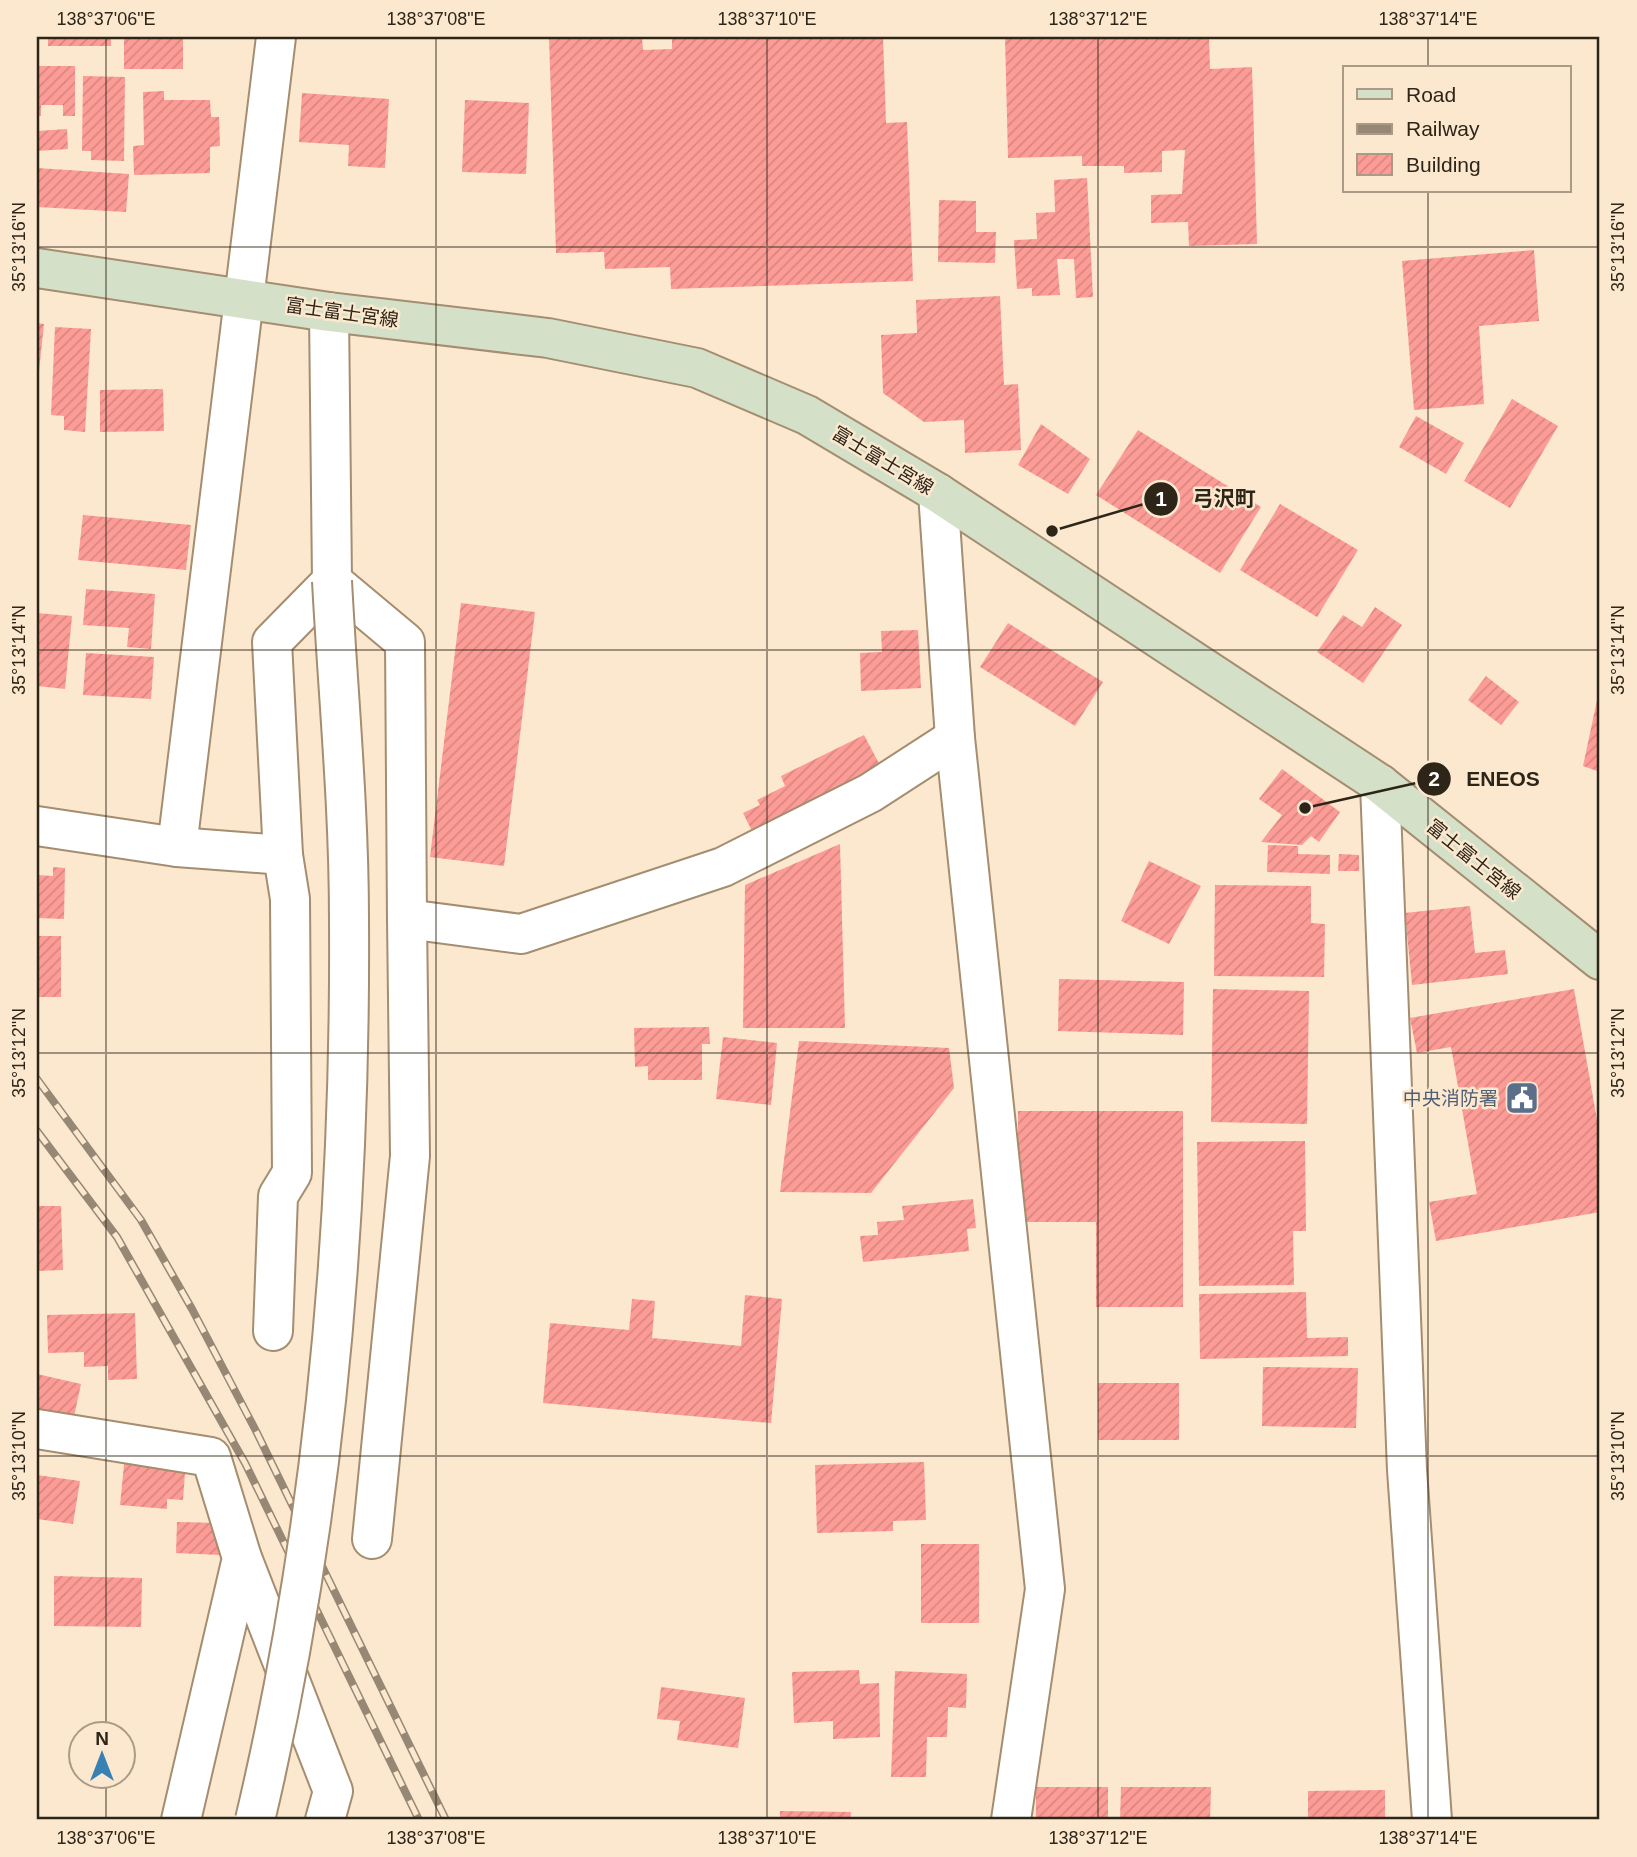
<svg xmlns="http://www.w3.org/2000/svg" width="1637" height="1857" font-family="Arial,'Noto Sans JP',sans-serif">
  <defs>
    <pattern id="building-hatch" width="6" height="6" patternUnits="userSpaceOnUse" patternTransform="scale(1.75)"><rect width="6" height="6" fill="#fd9c96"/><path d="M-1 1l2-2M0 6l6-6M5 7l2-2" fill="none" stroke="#d98681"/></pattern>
  </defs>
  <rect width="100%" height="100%" fill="#fce8cf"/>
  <!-- building -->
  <g fill="url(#building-hatch)">
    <rect x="48" y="37" width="63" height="9"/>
    <rect x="124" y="37" width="59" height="32"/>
    <polygon points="549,37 642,37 643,50 672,49 672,37 883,37 886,123 907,122 913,281 671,289 670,267 605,269 604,252 556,253"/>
    <polygon points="1005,37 1209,37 1210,69 1252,67 1257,244 1189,246 1188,222 1151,223 1151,195 1182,194 1185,150 1162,151 1162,172 1124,173 1124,166 1082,166 1082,156 1008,158"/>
    <polygon points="37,66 75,66 75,116 63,116 63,105 41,105 41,116 37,116"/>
    <polygon points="83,76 125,77 124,161 91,160 91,151 82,151"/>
    <polygon points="164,91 164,100 210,100 211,117 219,117 220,146 210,147 210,173 134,175 133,146 144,145 143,92"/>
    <polygon points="302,93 389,99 385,168 348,166 349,145 299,142"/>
    <polygon points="465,100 529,103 526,174 462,172"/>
    <polygon points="67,129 68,149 37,151 37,131"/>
    <polygon points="37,168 129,174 126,212 37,207"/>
    <polygon points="1087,178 1093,297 1076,298 1074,259 1057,259 1060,295 1032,296 1032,288 1017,289 1014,240 1037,239 1036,213 1055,212 1054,180"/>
    <polygon points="939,200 976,201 976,232 996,232 995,263 938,262"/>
    <polygon points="1534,250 1539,321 1479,326 1484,404 1414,410 1402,261"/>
    <polygon points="1000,296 1004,385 1018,384 1021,450 965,453 964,420 924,422 883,393 881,335 917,333 916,300"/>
    <polygon points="37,323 44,324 39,371 37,371"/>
    <polygon points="55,327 91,329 85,432 64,430 64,416 51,415"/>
    <polygon points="163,389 164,431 100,432 100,390"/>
    <polygon points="1512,399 1558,426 1510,508 1464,481"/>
    <polygon points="1416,416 1464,443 1446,474 1399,447"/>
    <polygon points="1041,424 1090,459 1068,494 1018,465"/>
    <polygon points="1138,430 1261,507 1220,573 1096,495"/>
    <polygon points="1280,504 1358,550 1317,617 1240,570"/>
    <polygon points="83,515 191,525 186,570 78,560"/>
    <polygon points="86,589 155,594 151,649 127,647 129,628 83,625"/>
    <polygon points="461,603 535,612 504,866 430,857"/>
    <polygon points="1375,607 1402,625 1363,683 1317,652 1343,615 1362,627"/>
    <polygon points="37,613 72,616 65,689 37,686"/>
    <polygon points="1008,623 1103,682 1075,726 980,667"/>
    <polygon points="918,630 921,688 861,691 860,653 882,652 881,631"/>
    <polygon points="86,653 154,657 151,699 83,695"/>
    <polygon points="1486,676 1519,702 1501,725 1468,700"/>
    <polygon points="1599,691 1600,691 1600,772 1583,766"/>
    <polygon points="864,735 882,769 753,833 743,813 760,805 757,800 785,786 781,776"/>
    <polygon points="1282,769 1340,812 1319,842 1311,836 1302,845 1261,842 1282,815 1259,799"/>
    <polygon points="840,844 845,1028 743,1028 745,885"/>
    <polygon points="1268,845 1298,846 1298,854 1330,855 1330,874 1267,872"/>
    <polygon points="1339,854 1359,855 1359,871 1338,871"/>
    <polygon points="1149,861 1201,886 1169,944 1121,921"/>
    <polygon points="53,867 65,868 64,919 37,918 37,875 53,876"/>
    <polygon points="1215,885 1311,886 1311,923 1325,924 1324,977 1214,976"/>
    <polygon points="1470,906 1475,953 1505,950 1508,974 1412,985 1405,913"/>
    <rect x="37" y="936" width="24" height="61"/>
    <polygon points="1059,979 1184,982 1183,1035 1058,1031"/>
    <polygon points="1213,989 1309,991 1307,1124 1211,1122"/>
    <polygon points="1574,989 1600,1137 1600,1212 1436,1241 1429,1202 1477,1194 1451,1047 1417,1053 1410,1018"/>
    <polygon points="709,1027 710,1044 702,1044 702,1080 648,1080 648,1066 635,1067 634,1028"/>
    <polygon points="723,1037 777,1043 771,1105 716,1099"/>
    <polygon points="799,1041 949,1048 954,1088 871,1193 780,1192"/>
    <polygon points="1018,1111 1183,1111 1183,1307 1096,1307 1096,1222 1018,1222"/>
    <polygon points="1305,1141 1306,1231 1293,1231 1294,1285 1199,1286 1197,1142"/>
    <polygon points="973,1199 976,1228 967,1229 969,1251 863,1262 860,1236 878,1235 877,1222 904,1220 902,1206"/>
    <polygon points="37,1206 61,1206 63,1270 37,1271"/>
    <polygon points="1306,1292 1307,1338 1348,1337 1348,1356 1200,1359 1199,1294"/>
    <polygon points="745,1295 782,1299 771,1423 543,1403 550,1323 629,1330 632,1299 655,1301 652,1338 741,1346"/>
    <polygon points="135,1313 137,1379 108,1380 108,1366 84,1367 84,1352 48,1353 47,1315"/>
    <polygon points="1263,1367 1358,1368 1356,1428 1262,1426"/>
    <polygon points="37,1374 81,1384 72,1426 37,1418"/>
    <rect x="1098" y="1383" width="81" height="57"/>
    <polygon points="125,1455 186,1460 183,1500 167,1499 167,1509 120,1505"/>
    <polygon points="924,1462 926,1520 893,1521 893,1531 817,1533 815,1465"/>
    <polygon points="37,1475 80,1481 73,1524 37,1519"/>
    <polygon points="177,1522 222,1523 220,1555 176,1553"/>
    <rect x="921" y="1544" width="58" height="79"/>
    <polygon points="54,1576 142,1578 141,1627 54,1626"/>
    <polygon points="859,1670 860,1684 879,1683 880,1737 833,1739 833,1721 794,1723 792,1672"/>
    <polygon points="895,1671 967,1674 966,1708 948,1707 947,1737 927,1737 926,1777 891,1777"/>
    <polygon points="661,1687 745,1698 738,1748 677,1740 680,1721 657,1719"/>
    <rect x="1036" y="1787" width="72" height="33"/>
    <polygon points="1121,1787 1211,1787 1210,1820 1120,1820"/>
    <polygon points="1385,1790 1385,1820 1308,1820 1308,1791"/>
    <polygon points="780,1811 851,1812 850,1820 780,1820"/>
  </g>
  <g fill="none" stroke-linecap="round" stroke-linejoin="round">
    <defs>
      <g id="minor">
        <polyline points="938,493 955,738 1045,1589 1011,1820"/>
        <polyline points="1380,784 1407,1470 1432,1820"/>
        <polyline points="37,826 177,847 283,855"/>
        <polyline points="177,847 276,37"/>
        <polyline points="273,1331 278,1196 292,1173 290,899 283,855 272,642 332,581 405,642 407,919 521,934 723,867 870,793 955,738"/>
        <polyline points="37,1429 211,1457 242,1558 181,1820"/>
        <polyline points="372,1539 410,1156 407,919"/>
        <polyline points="242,1558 333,1791 325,1820"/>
      </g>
      <polyline id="tertiary" points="329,312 332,581"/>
      <polyline id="secondary" points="37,268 329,312 548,338 697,368 807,415 938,493 1380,784 1600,960"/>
    </defs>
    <!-- minor casing -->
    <use href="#minor" stroke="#a48d70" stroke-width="42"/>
    <!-- tertiary casing -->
    <use href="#tertiary" stroke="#a48d70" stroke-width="42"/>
    <!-- secondary casing -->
    <use href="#secondary" stroke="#a48d70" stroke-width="42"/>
    <!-- minor -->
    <use href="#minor" stroke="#fff" stroke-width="38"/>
    <!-- tertiary -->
    <use href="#tertiary" stroke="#fff" stroke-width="38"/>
    <!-- secondary -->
    <use href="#secondary" stroke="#d4e1c8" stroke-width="38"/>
    <defs>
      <g id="rail">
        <polyline points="37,1079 141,1220 192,1309 256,1431 446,1820"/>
        <polyline points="37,1131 117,1237 245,1463 419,1820"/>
      </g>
    </defs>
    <!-- rail casing -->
    <use href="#rail" stroke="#978876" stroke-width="8"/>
    <!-- rail -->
    <use href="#rail" stroke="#fce8cf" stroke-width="5" stroke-dasharray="16" stroke-linecap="butt"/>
    <defs>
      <path id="tertiary-bridge" d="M255,1820C325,1525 351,1222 349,919C349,807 338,694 332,581"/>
    </defs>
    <!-- tertiary-bridge casing -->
    <use href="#tertiary-bridge" stroke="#a48d70" stroke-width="42" stroke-linecap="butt"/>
    <!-- tertiary-bridge -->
    <use href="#tertiary-bridge" stroke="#fff" stroke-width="38"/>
  </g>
  <!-- ticks -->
  <path fill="none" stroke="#2e2519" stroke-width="2" stroke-opacity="0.45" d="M106,37V1734M436,37V1820M767,37V1820M1098,37V1820M1428,37V68M1428,191V1820M37,247H1600M37,650H1600M37,1053H1600M37,1456H1600M106,1776V1820"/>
  <!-- icons -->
  <defs>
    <symbol id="civic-square" viewBox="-11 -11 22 22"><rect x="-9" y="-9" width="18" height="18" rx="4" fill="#5c6f8a" stroke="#fce8cf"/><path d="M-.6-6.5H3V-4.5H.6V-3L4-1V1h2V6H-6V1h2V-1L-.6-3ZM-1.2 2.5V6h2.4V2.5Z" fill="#fff"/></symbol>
  </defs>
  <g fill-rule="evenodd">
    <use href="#civic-square" x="1503" y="1079" width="38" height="38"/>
  </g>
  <g text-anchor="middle" stroke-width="5" stroke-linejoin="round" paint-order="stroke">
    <!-- street labels -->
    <g font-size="19" fill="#2e2519" stroke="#fce8cf">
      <text transform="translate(342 312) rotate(8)" y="7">富士富士宮線</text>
      <text transform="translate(883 460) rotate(31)" y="7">富士富士宮線</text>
      <text transform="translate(1474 859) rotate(39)" y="7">富士富士宮線</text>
    </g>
    <!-- service labels -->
    <g font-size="19" fill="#4e5e75" stroke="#fce8cf" text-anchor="end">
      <text x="1498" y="1105">中央消防署</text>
    </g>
  </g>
  <!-- callouts -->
  <path fill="none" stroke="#2e2519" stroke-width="2.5" d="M1052 531L1161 499M1305 808L1434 779"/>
  <g fill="#2e2519" stroke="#fce8cf" stroke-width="2.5">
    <circle cx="1052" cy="531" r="7"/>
    <circle cx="1305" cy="808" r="7"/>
    <circle cx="1161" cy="499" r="18"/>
    <circle cx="1434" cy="779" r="18"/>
  </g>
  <g font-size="21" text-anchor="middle" font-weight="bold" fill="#fff">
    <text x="1161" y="506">1</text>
    <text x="1434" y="786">2</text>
  </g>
  <g font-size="21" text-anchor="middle" font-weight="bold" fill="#2e2519" stroke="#fce8cf" stroke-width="5" stroke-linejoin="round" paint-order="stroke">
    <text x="1224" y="506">弓沢町</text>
    <text x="1503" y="786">ENEOS</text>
  </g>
  <!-- border -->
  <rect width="1637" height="1857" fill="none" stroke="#fce8cf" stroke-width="77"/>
  <!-- legend -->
  <rect x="1343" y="66" width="228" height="126" fill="#fce8cf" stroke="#aa9a86" stroke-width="2"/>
  <rect x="1357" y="89" width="35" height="10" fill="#d4e1c8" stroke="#aa9a86" stroke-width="2"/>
  <text x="1406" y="102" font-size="21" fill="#2e2519">Road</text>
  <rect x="1357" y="124" width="35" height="10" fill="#978876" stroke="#aa9a86" stroke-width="2"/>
  <text x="1406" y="136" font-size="21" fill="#2e2519">Railway</text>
  <rect x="1357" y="154" width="35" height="21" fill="url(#building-hatch)" stroke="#aa9a86" stroke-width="2"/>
  <text x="1406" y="172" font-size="21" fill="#2e2519">Building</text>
  <!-- north arrow -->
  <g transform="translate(102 1755)"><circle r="33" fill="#fce8cf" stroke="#aa9a86" stroke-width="2"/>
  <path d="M0-5L12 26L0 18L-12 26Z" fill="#3781b5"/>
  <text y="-10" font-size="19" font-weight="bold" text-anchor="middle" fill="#2e2519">N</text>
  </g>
  <rect x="38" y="38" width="1560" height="1780" fill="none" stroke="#2e2519" stroke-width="2.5"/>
  <g font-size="18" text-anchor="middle" fill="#2e2519">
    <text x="106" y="25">138°37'06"E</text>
    <text x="436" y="25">138°37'08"E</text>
    <text x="767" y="25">138°37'10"E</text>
    <text x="1098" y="25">138°37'12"E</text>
    <text x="1428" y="25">138°37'14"E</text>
    <text transform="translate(19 247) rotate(-90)" y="6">35°13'16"N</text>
    <text transform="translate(1618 247) rotate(-90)" y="6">35°13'16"N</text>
    <text transform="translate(19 650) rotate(-90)" y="6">35°13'14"N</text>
    <text transform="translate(1618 650) rotate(-90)" y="6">35°13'14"N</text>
    <text transform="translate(19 1053) rotate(-90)" y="6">35°13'12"N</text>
    <text transform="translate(1618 1053) rotate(-90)" y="6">35°13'12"N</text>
    <text transform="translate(19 1456) rotate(-90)" y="6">35°13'10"N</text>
    <text transform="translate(1618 1456) rotate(-90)" y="6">35°13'10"N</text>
    <text x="106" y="1844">138°37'06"E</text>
    <text x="436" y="1844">138°37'08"E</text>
    <text x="767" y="1844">138°37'10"E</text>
    <text x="1098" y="1844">138°37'12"E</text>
    <text x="1428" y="1844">138°37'14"E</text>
  </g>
</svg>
